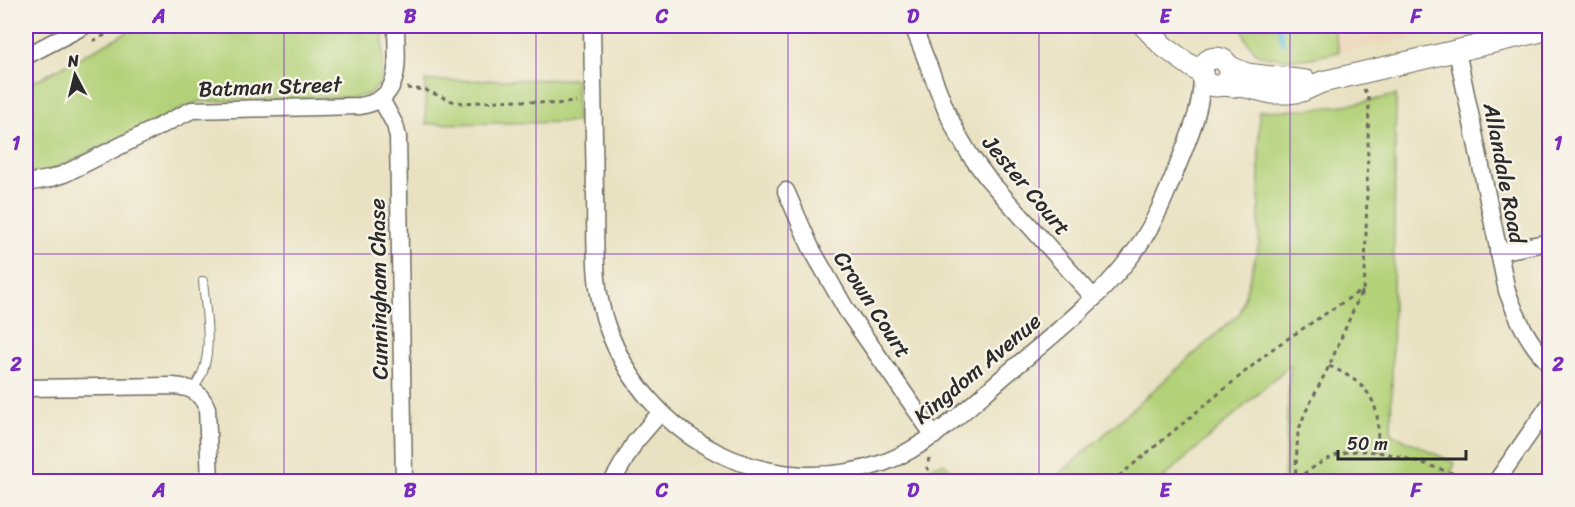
<svg xmlns="http://www.w3.org/2000/svg" width="1575" height="507" font-family="Sriracha,sans-serif">
  <rect width="100%" height="100%" fill="#f7f3e8"/>
  <filter id="ink" filterUnits="userSpaceOnUse"><feTurbulence type="fractalNoise" baseFrequency=".0167" numOctaves="2"/><feDisplacementMap in="SourceGraphic" scale="12" xChannelSelector="R" yChannelSelector="G"/><feConvolveMatrix kernelMatrix="1 2 1 2 8 2 1 2 1" color-interpolation-filters="sRGB"/></filter>
  <filter id="wash" filterUnits="userSpaceOnUse"><feTurbulence type="fractalNoise" baseFrequency=".008" numOctaves="4" result="noise"/><feDisplacementMap in="SourceGraphic" scale="24" xChannelSelector="R" yChannelSelector="G"/><feGaussianBlur stdDeviation="1.35" result="paint"/><feColorMatrix in="noise" values="0 0 0 0 0 0 0 0 0 0 0 0 0 0 0 0 0 1.4 0 .05"/><feComposite in="paint" operator="in"/></filter>
  <g filter="url(#wash)">
    <rect width="100%" height="100%" fill="#e9e2c2"/>
    <!-- built -->
    <polygon fill="#edd7bb" points="1333,26 1468,26 1339,52"/>
    <!-- green -->
    <g fill="#b2d178" stroke="#6e7e52" stroke-width="1.5">
      <polygon points="139,26 383,26 383,65 379,86 369,94 356,97 197,102 49,172 26,177 26,82 37,80"/>
      <polygon points="1242,26 1333,26 1339,52 1307,59 1282,59 1258,55 1246,40"/>
      <polygon points="576,79 577,122 426,124 425,81"/>
      <path d="M1396,95L1391,433L1455,463L1450,475L1336,479L1332,482L1284,481L1290,365L1160,481H1052L1240,313L1259,244V111C1308,110 1348,107 1396,95Z"/>
      <polygon points="944,463 960,481 936,481 927,468"/>
    </g>
    <g fill="none" stroke-linecap="round" stroke-linejoin="round">
      <!-- stream -->
      <polyline stroke="#62bee0" stroke-width="5" points="1279,26 1283,43"/>
    </g>
  </g>
  <g filter="url(#ink)">
    <g fill="none" stroke-linecap="round" stroke-linejoin="round">
      <defs>
        <path id="service" d="M193,390C197,383 202,376 204,368C212,343 205,307 203,281"/>
        <g id="minor">
          <path d="M592,26C593,82 594,139 595,195C596,239 592,287 608,329C649,440 768,503 883,463C929,446 965,410 1001,379C1045,341 1093,305 1129,259C1153,229 1166,195 1180,160C1191,132 1202,107 1202,76"/>
          <polyline points="913,26 946,110 957,133 970,155 988,179 1094,298"/>
          <path d="M1457,51L1507,291C1517,318 1528,343 1550,364"/>
          <polyline points="26,56 84,26"/>
          <polyline points="381,99 395,125 398,137 404,482"/>
          <path d="M26,183L49,179L64,174L192,110L360,106C405,99 396,60 396,26"/>
          <polyline points="786,191 811,248 847,311 934,436"/>
          <polyline points="1498,252 1550,242"/>
          <path d="M26,388L173,386C190,387 200,391 207,408L210,482"/>
          <polyline points="612,482 635,442 660,413"/>
          <polyline points="1496,482 1550,404"/>
        </g>
        <g id="tertiary">
          <polyline points="1144,26 1163,46 1202,74"/>
          <circle cx="1216" cy="72" r="14"/>
          <polyline points="1228,66 1247,74 1306,81"/>
          <polyline points="1221,85 1246,87 1272,93 1288,93 1302,91 1322,82 1550,29"/>
        </g>
      </defs>
      <!-- service casing -->
      <use href="#service" stroke="#6e6b60" stroke-width="10"/>
      <!-- minor casing -->
      <use href="#minor" stroke="#6e6b60" stroke-width="19"/>
      <!-- tertiary casing -->
      <use href="#tertiary" stroke="#6e6b60" stroke-width="23"/>
      <!-- path -->
      <g stroke="#6e6b60" stroke-width="3" stroke-dasharray="4.5 4.5" stroke-linecap="butt">
        <polyline points="93,41 123,26"/>
        <polyline points="407,88 425,90 452,101 463,103 515,100 553,104 576,102"/>
        <path d="M1329,366C1372,385 1383,405 1376,452"/>
        <polyline points="929,458 927,468 939,482"/>
        <path d="M1296,479C1310,470 1324,459 1340,454C1373,443 1423,464 1455,474"/>
        <polyline points="1112,482 1275,347 1360,291"/>
        <polyline points="1295,482 1298,432 1305,413 1329,366 1362,290 1362,295 1365,276 1369,101 1364,89"/>
      </g>
      <!-- service -->
      <use href="#service" stroke="#fff" stroke-width="8"/>
      <!-- minor -->
      <use href="#minor" stroke="#fff" stroke-width="16"/>
      <!-- tertiary -->
      <use href="#tertiary" stroke="#fff" stroke-width="21"/>
    </g>
  </g>
  <!-- grid -->
  <path fill="none" stroke="#7b2cbf" stroke-width="1.5" stroke-opacity="0.55" d="M284,26V482M536,26V482M788,26V482M1039,26V482M1290,26V482M26,254H1550"/>
  <g text-anchor="middle" stroke-width="5" stroke-linejoin="round" paint-order="stroke">
    <!-- street labels -->
    <g font-size="22" fill="#2b2b2b" stroke="#f7f3e8">
      <text transform="translate(270 86) rotate(-2)" y="8">Batman Street</text>
      <text transform="translate(1505 173) rotate(79)" y="8">Allandale Road</text>
      <text transform="translate(1027 185) rotate(50)" y="8">Jester Court</text>
      <text transform="translate(378 289) rotate(-91)" y="8">Cunningham Chase</text>
      <text transform="translate(873 304) rotate(57)" y="8">Crown Court</text>
      <text transform="translate(977 368) rotate(-40)" y="8">Kingdom Avenue</text>
    </g>
  </g>
  <!-- margin -->
  <rect width="1575" height="507" fill="none" stroke="#f7f3e8" stroke-width="66"/>
  <!-- north arrow -->
  <g transform="translate(75 75) rotate(353)" stroke="#f7f3e8" stroke-width="4.5" paint-order="stroke">
  <path d="M0-4.5L10 22L0 15L-10 22Z" fill="#2b2b2b"/>
  <text y="-9" font-size="16" font-weight="bold" text-anchor="middle" fill="#2b2b2b">N</text>
  </g>
  <!-- scale -->
  <path d="M1338 450v9h128v-9" fill="none" stroke="#2b2b2b" stroke-width="3"/>
  <text x="1347" y="450" font-size="18" fill="#2b2b2b" stroke="#f7f3e8" stroke-width="4.5" paint-order="stroke">50 m</text>
  <rect x="33" y="33" width="1509" height="441" fill="none" stroke="#7b2cbf" stroke-width="2"/>
  <g font-size="20" text-anchor="middle" font-weight="bold" fill="#7b2cbf">
    <text x="159" y="23">A</text>
    <text x="410" y="23">B</text>
    <text x="662" y="23">C</text>
    <text x="913" y="23">D</text>
    <text x="1165" y="23">E</text>
    <text x="1416" y="23">F</text>
    <text x="16" y="150">1</text>
    <text x="1558" y="150">1</text>
    <text x="16" y="371">2</text>
    <text x="1558" y="371">2</text>
    <text x="159" y="497">A</text>
    <text x="410" y="497">B</text>
    <text x="662" y="497">C</text>
    <text x="913" y="497">D</text>
    <text x="1165" y="497">E</text>
    <text x="1416" y="497">F</text>
  </g>
</svg>
